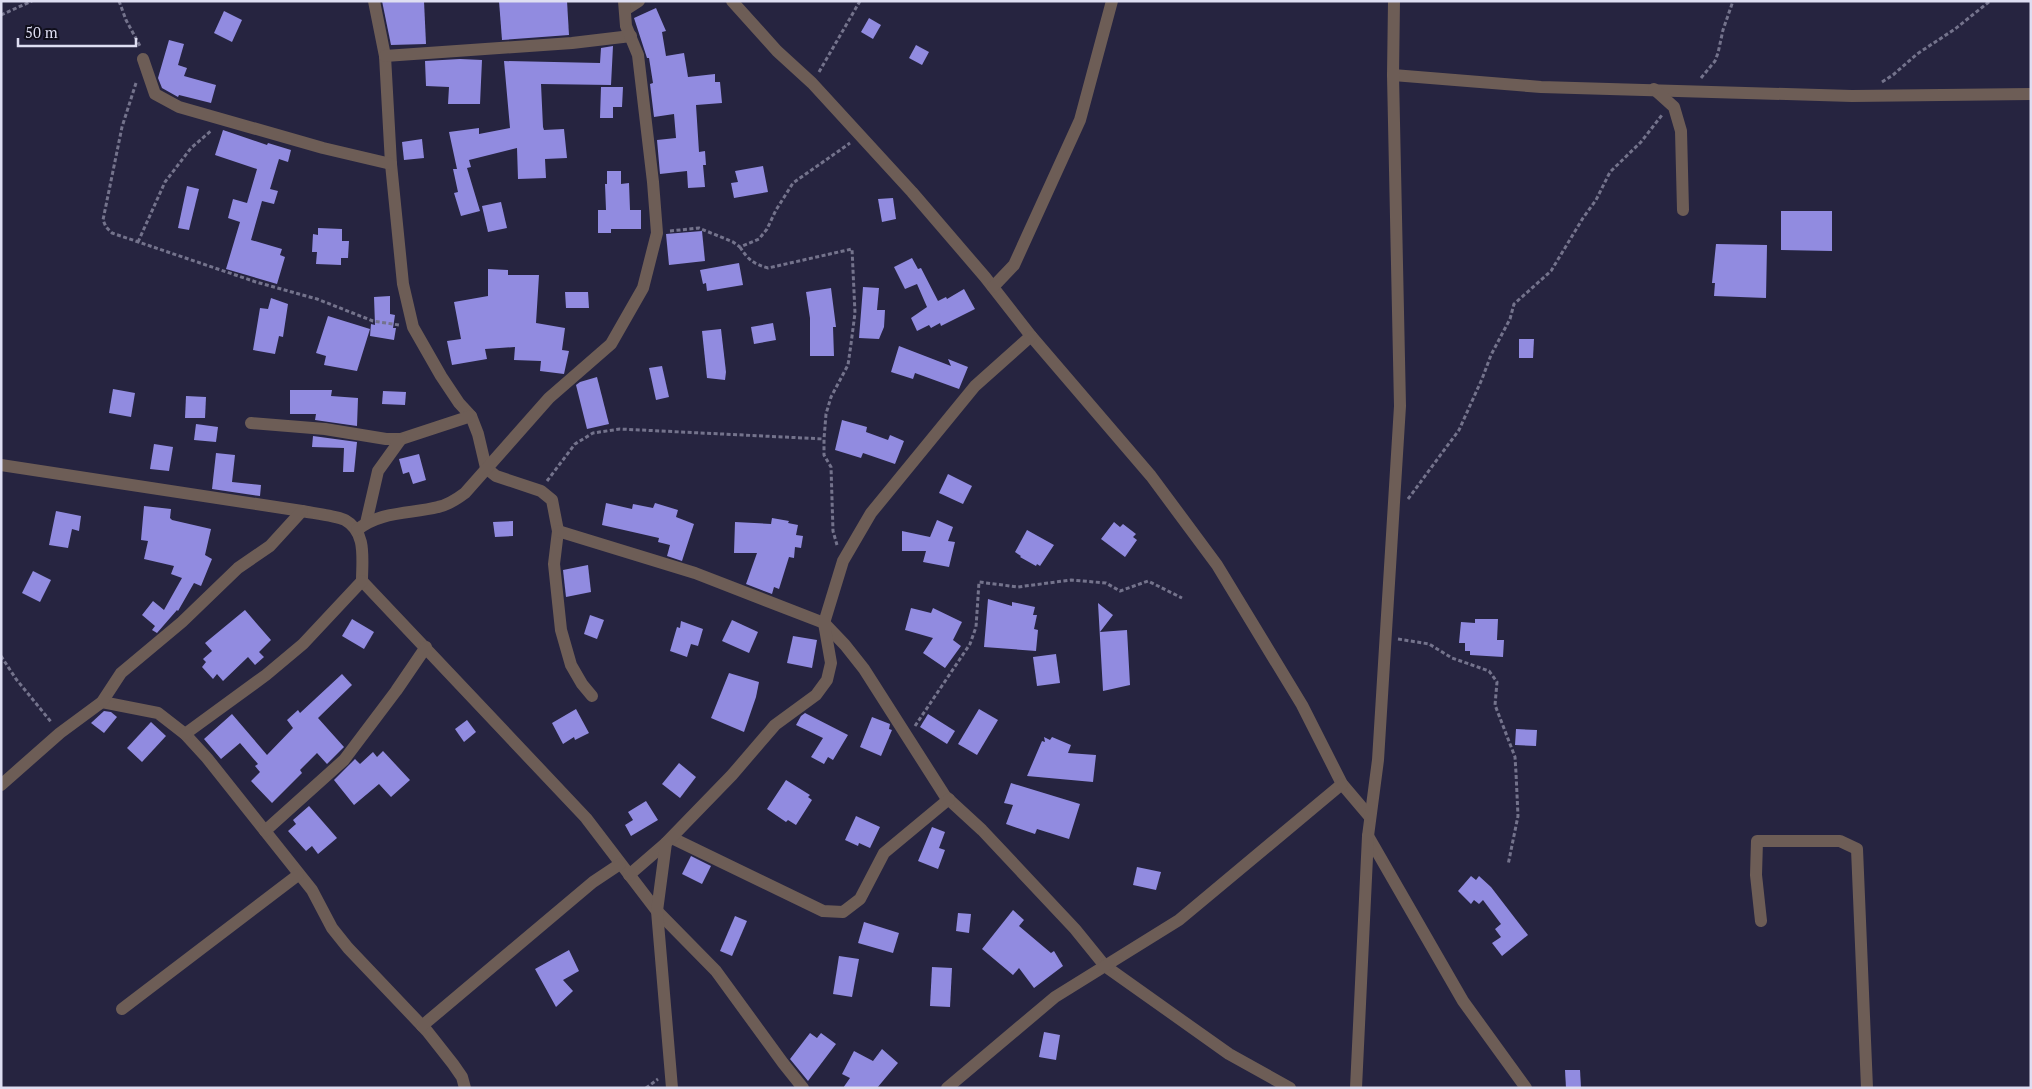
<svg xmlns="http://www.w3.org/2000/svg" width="2032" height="1089" font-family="'PT Serif',serif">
  <rect width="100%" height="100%" fill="#262440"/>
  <!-- building -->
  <g fill="#918be0">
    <polygon points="382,1 424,1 426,44 391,45"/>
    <polygon points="499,1 567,1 569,35 502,40"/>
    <polygon points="656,8 666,31 662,32 666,56 684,53 688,77 715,74 715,82 720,82 722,103 696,105 699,152 705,151 706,165 703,165 705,187 688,188 687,171 660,174 657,140 676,138 674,114 654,117 650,84 653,83 649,58 647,58 634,18"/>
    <polygon points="224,11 242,20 232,42 214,33"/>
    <polygon points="869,18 881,25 873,39 861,32"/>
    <polygon points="169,40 184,44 178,65 187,68 184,76 216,85 211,103 179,95 178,97 162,88 158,78"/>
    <polygon points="916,45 929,52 922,65 909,58"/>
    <polygon points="613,46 611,85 541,84 543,127 544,130 564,129 567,158 545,159 546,178 518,179 517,148 469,160 471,167 467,168 480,211 461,216 454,193 458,192 453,169 457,169 449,132 479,128 479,134 510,128 504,61 600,63 601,48"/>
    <polygon points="460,59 482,60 480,104 448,104 449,87 426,86 425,61"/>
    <polygon points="601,87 623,87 622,107 613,107 613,118 600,118"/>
    <polygon points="223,130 267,145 268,143 291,150 288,162 279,159 270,189 278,191 274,204 262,201 251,240 282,249 280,255 285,257 277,284 226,269 240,222 228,218 233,199 247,203 257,169 215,155"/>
    <polygon points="422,139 424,158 404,160 402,142"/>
    <polygon points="763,166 768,192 734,198 731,183 738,182 735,171"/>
    <polygon points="607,171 621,171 621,184 629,183 630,210 641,210 641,229 611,229 611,233 598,233 598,210 606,210 605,184 607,184"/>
    <polygon points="187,186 199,189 189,230 178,228"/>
    <polygon points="893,198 896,219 882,222 878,199"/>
    <polygon points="501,202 507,228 488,232 482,206"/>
    <polygon points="1781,211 1832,211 1832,251 1781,250"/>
    <polygon points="318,228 342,229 342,241 349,241 348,258 341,258 341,265 316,264 317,252 312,252 313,234 318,235"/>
    <polygon points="702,231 705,261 669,265 666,234"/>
    <polygon points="1716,244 1767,245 1766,298 1714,296 1715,283 1712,283"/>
    <polygon points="912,258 918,269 921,268 938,301 946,297 947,299 964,289 975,309 941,326 940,323 931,328 929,325 917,331 911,318 927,307 917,284 905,289 894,267"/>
    <polygon points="739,263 743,285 707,291 706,283 703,284 700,270"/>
    <polygon points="488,269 508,270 508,275 539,275 536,323 565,328 562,350 569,351 564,374 540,371 541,361 514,360 515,347 485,349 487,359 452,365 447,341 461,339 454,302 488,296"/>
    <polygon points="863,287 879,288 877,310 885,310 884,327 879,339 859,338"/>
    <polygon points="831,288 836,327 833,327 834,356 810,356 810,318 806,292"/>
    <polygon points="565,292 588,292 589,308 566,308"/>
    <polygon points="390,296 390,314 395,315 393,328 396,328 394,340 370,336 371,324 375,325 374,297"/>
    <polygon points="271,298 288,304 283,337 279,336 275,354 253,350 260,308 268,309"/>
    <polygon points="328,316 370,329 357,371 324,365 326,356 316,353"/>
    <polygon points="773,323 776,340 754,344 751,327"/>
    <polygon points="721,329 726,372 725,380 707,378 702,331"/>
    <polygon points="1519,339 1534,339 1533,358 1519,358"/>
    <polygon points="899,346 951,366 948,359 968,367 959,389 915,373 913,379 891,372"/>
    <polygon points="662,366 669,397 656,400 649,368"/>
    <polygon points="597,377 609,424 587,429 576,385 580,382"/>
    <polygon points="113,389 135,393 131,417 109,413"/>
    <polygon points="290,390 332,390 331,396 358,398 357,426 315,420 316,414 290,414"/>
    <polygon points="383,391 406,392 405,405 382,404"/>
    <polygon points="186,396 206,397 205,418 185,418"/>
    <polygon points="842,420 867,427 866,432 888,440 890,435 904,441 895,464 863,453 861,458 835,450"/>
    <polygon points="196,424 218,427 216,442 194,440"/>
    <polygon points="313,436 357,442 354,472 343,472 344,448 312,447"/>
    <polygon points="154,444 173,447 169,471 150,469"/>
    <polygon points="216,453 235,455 232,482 261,485 260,496 212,489"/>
    <polygon points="419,454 426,480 413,484 409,472 403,474 399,459"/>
    <polygon points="948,474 972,486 963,504 939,493"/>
    <polygon points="606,503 632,509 633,504 653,508 655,503 678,510 676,517 694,524 682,561 667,556 670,545 658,542 659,538 602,525"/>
    <polygon points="144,506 171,509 170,518 172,520 211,529 205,555 212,559 201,586 194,583 178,611 177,610 157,633 152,630 155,626 142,615 153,601 164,610 182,578 171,574 174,566 144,559 148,541 141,540"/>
    <polygon points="56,511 81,516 79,531 72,529 68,548 49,545"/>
    <polygon points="772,518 789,521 788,523 798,525 796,535 803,536 801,548 795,547 794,558 789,557 779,589 774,587 772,594 746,584 757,553 734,553 735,522 771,524"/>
    <polygon points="937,520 953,527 948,541 955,542 949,567 923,562 926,551 902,551 902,531 930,537"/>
    <polygon points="513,521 513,536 495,537 493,522"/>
    <polygon points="1114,522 1120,527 1123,524 1136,534 1133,537 1137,540 1125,557 1101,539"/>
    <polygon points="1027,530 1054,545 1040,566 1037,564 1036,566 1020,557 1021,556 1015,552"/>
    <polygon points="588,565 591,592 566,597 563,570"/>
    <polygon points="33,571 51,580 40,602 22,593"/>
    <polygon points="988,599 1012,606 1012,602 1035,607 1033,615 1037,615 1034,629 1038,630 1036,651 984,647"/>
    <polygon points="1098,603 1113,615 1100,632 1127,630 1130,685 1103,691"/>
    <polygon points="911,608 931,613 933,608 962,622 953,640 961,646 945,668 923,653 933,638 905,630"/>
    <polygon points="245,610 271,640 259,652 264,657 255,665 248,657 223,681 217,674 213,679 202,667 206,662 203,659 212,651 205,643"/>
    <polygon points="590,615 604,620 597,639 584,634"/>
    <polygon points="352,619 374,632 364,649 342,636"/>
    <polygon points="1475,619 1498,619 1497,640 1504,640 1503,657 1470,655 1470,651 1465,651 1465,643 1459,643 1461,622 1475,623"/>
    <polygon points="732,620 758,632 749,653 722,641"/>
    <polygon points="681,621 703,629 698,646 691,644 687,657 670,651 677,627 680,628"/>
    <polygon points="793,636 817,640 812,668 787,663"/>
    <polygon points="1056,654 1060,683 1037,686 1033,657"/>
    <polygon points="729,673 759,682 756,697 744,732 711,718"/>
    <polygon points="342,674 352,685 318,718 344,747 327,764 317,753 300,770 302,773 272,803 251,781 260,772 255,766 258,764 240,743 221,759 204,739 232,714 267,755 293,728 287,720 298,710 300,713"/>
    <polygon points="576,709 589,733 575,740 574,737 563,744 552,723"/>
    <polygon points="979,709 998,720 977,755 958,744"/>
    <polygon points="104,711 111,712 117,717 104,733 91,723"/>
    <polygon points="805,713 848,735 833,760 828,757 824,764 811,757 823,738 796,725 801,716"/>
    <polygon points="928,714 955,731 947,744 920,727"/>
    <polygon points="872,717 890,724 889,729 892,730 881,756 860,747"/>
    <polygon points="467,720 476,732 464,742 455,729"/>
    <polygon points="151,722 166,736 142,762 127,748"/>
    <polygon points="1516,729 1537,730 1536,746 1515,745"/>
    <polygon points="1044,737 1050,740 1052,737 1071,745 1068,753 1096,755 1093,782 1027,776 1042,741 1045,742"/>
    <polygon points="383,751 410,780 391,797 379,784 354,805 334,780 355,759 360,764 373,752 377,757"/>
    <polygon points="679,763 696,777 680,798 662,784"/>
    <polygon points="786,780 810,795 808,797 812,800 796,825 788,820 786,822 767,809"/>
    <polygon points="1011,783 1080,804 1069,839 1037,829 1035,834 1006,824 1013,805 1004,803"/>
    <polygon points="646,801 658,820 631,836 625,825 633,820 628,812"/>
    <polygon points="309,806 337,838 318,854 312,846 306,851 288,831 296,824 293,820"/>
    <polygon points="856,816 880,827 870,848 859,843 858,846 845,840"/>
    <polygon points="932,827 945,832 939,848 945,850 938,869 918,861"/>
    <polygon points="691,856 711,866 702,884 682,874"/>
    <polygon points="1137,867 1161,872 1156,890 1133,885"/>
    <polygon points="1471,876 1476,880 1479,876 1491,887 1528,935 1502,956 1492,943 1501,937 1495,929 1501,924 1483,900 1479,904 1474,900 1471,904 1458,891"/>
    <polygon points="1013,910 1024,920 1019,926 1051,953 1054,951 1063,966 1034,988 1019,968 1013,975 982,949"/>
    <polygon points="958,913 971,914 969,933 956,931"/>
    <polygon points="735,916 747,921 732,956 720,951"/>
    <polygon points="864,922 899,933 893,953 858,943"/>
    <polygon points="569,950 579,971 563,980 573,991 556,1007 535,969"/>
    <polygon points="839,956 859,959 852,997 833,994"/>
    <polygon points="932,967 952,968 950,1007 930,1006"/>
    <polygon points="1044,1032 1060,1035 1056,1060 1039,1057"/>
    <polygon points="810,1033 817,1038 821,1033 836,1044 808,1081 790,1059"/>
    <polygon points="882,1049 898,1063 877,1088 843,1088 850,1078 842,1074 854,1051 873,1061"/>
    <polygon points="1565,1070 1580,1070 1581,1088 1566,1088"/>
  </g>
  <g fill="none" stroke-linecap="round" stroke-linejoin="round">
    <!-- path -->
    <g stroke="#74738c" stroke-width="3" stroke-dasharray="4 2.5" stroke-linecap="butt">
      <polyline points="119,1 126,20 140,46"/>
      <polyline points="1,15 32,1"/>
      <polyline points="819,72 860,1"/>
      <polyline points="1701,78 1715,61 1718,53 1723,30 1733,1"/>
      <polyline points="1882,82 1893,75 1917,54 1955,29 1990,1"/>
      <polyline points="136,83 122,127 103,220 106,227 112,233 256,282 317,299 373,321 399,325"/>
      <polyline points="670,231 699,228 733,242 740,247 759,239 767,229 776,210 793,183 850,143"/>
      <polyline points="138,242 165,182 191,148 212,130"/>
      <path d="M740,247C748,260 754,264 768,268L852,249L855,313L851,344L848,365L831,397L826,414L824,439V455L831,467L833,531L837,545"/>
      <polyline points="547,481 575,444 593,433 620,429 824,439"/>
      <polyline points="1408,499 1459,430 1482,379 1491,355 1510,319 1514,304 1551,271 1583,218 1596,200 1610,172 1641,142 1662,115"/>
      <polyline points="1398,639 1429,644 1452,658 1489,671 1497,682 1495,705 1515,757 1516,773 1518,816 1508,865"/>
      <polyline points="1,656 16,679 52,723"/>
      <polyline points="915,726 970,644 976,627 979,582 1018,587 1071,580 1106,583 1120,591 1148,581 1182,598"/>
      <polyline points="646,1088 658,1079"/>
    </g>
    <!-- street -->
    <g stroke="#6d5d56" stroke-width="12">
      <polyline points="374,1 385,56 391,164 403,284 413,327 441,376 459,403 471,416 478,434 486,468 496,476 541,491 552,500 558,531 554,564 561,630 571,665 582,684 592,696"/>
      <polyline points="732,1 777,51 812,83 912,192 985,277 1031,336 1151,476 1217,565 1302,705 1342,784 1370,817"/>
      <polyline points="625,10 639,1"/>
      <polyline points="385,56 572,43 631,36"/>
      <polyline points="143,59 155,94 179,107 323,148 391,164"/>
      <polyline points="1393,75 1541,87 1852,96 2031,94"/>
      <polyline points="1654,89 1674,107 1681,131 1683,210"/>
      <polyline points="993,287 1014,265 1080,120 1112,1"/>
      <polyline points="251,423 325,429 386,439 401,439 471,416"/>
      <path d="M1,465L302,511C312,513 337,516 345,520C367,532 362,559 362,581L586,818L657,911L716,971L783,1063L803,1088"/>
      <polyline points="366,523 378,471 401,439"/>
      <path d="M357,530C380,511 410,514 438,507C448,505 457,499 465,493L549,398L611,344L643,288L657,233L653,182L638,55L626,26L624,1"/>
      <polyline points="558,531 695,573 824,623 845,645 864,669 945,796 982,830 1075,929 1105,966 1229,1054 1290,1088"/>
      <polyline points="102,702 158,713 185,734 207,758 312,890 332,928 348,948 427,1031 453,1064 462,1077 465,1088"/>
      <polyline points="185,734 266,675 303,644 362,581"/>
      <polyline points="1,785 60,733 102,702 121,673 182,622 238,568 270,546 302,511"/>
      <polyline points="265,831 344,760 396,691 426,647"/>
      <polyline points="1368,836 1463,1001 1526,1088"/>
      <polyline points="672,838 823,911 843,912 860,899 884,853 949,799"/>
      <polyline points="629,875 666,843"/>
      <polyline points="1761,921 1756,875 1757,841 1840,841 1857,849 1867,1088"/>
      <polyline points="122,1009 298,875"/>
      <polyline points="422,1026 593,882 620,864"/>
      <polyline points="672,1088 657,911 666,843 732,775 775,725 816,695 827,680 831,663 824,623 843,561 871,513 975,386 1031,336"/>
      <polyline points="947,1088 1055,997 1179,920 1342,784"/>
      <polyline points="1356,1088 1368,836 1378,760 1400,406 1393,75 1394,1"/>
    </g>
  </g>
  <!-- border -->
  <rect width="2032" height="1089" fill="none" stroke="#dedef2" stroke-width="5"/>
  <!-- scale -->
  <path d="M18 38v8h118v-8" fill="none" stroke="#dedef2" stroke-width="2.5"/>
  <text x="25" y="38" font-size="15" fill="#dedef2" stroke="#100f1c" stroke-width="4" paint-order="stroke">50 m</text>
</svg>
